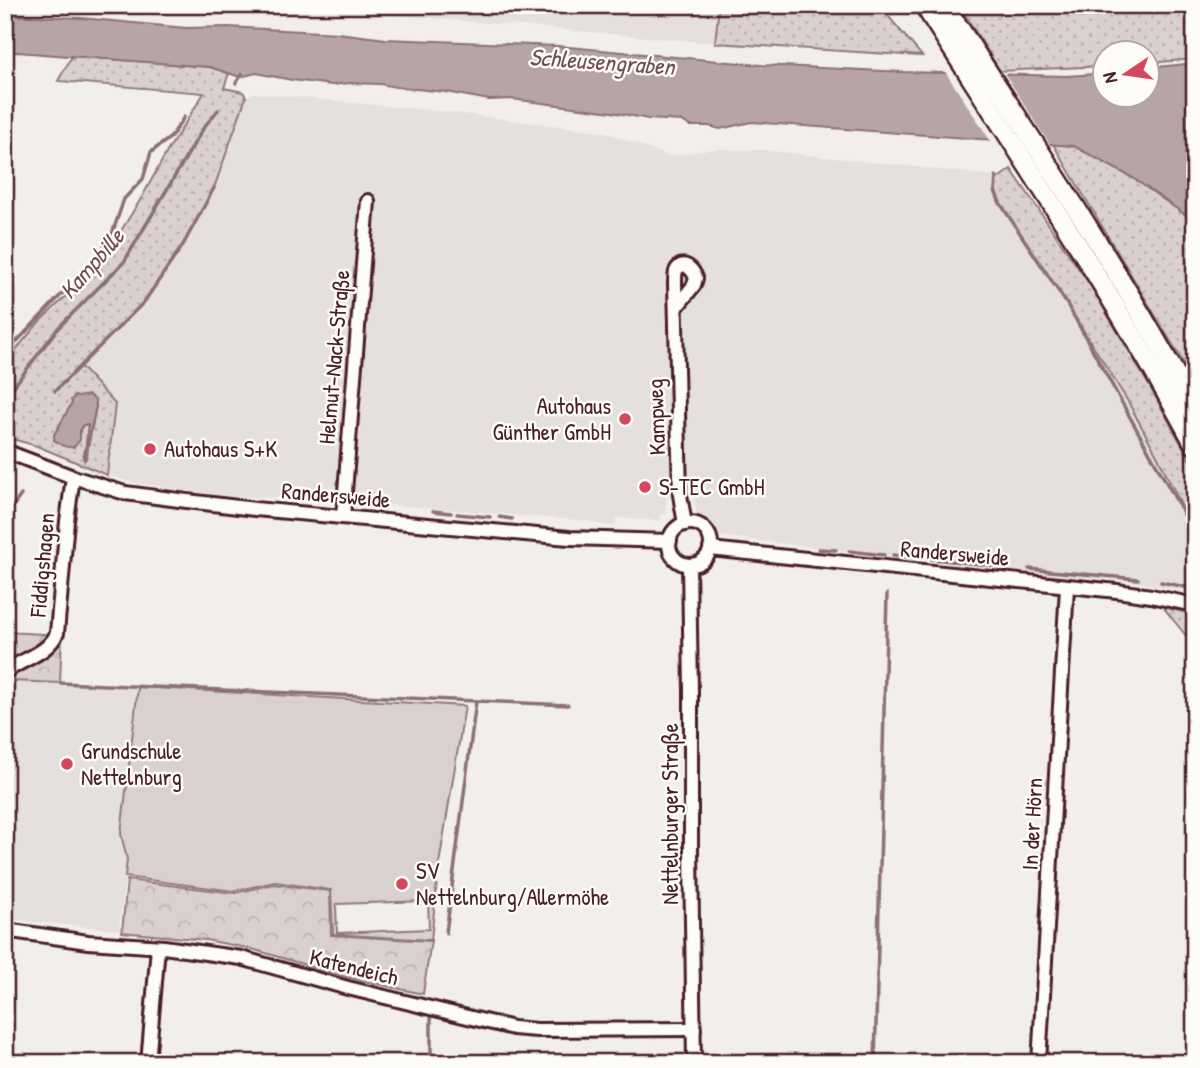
<svg xmlns="http://www.w3.org/2000/svg" width="1200" height="1068" font-family="'Patrick Hand',sans-serif">
  <defs>
    <pattern id="grass-dots" width="8" height="8" patternUnits="userSpaceOnUse" patternTransform="scale(1.75)"><rect width="8" height="8" fill="#d9d0cf"/><path d="M2 2h.1M6 6h.1" fill="none" stroke="#bcb2b2" stroke-width="1.8" stroke-linecap="round"/></pattern>
    <pattern id="park-crowns" width="20" height="18" patternUnits="userSpaceOnUse" patternTransform="scale(1.75)"><rect width="20" height="18" fill="#d9d0cf"/><path d="M2 6a3 3 0 1 1 6 0M12 15a3 3 0 1 1 6 0" fill="none" stroke="#bcb2b2"/></pattern>
  </defs>
  <rect width="100%" height="100%" fill="#f2efeb"/>
  <filter id="ink" filterUnits="userSpaceOnUse"><feTurbulence type="fractalNoise" baseFrequency=".0143" numOctaves="2"/><feDisplacementMap in="SourceGraphic" scale="14" xChannelSelector="R" yChannelSelector="G"/><feConvolveMatrix kernelMatrix="1 2 1 2 8 2 1 2 1" color-interpolation-filters="sRGB"/></filter>
  <g filter="url(#ink)">
    <!-- built -->
    <g fill="#e5dfdd">
      <polygon points="395,5 719,5 715,43 394,15"/>
      <polygon points="254,93 448,112 605,132 668,156 714,149 762,150 996,176 1002,175 996,180 995,191 1000,203 1067,304 1127,400 1157,455 1195,534 1195,593 1133,581 1067,576 718,536 697,516 692,490 667,495 665,514 661,515 661,521 617,518 615,526 603,525 587,521 333,500 212,495 131,482 107,475 115,404 80,366 113,334 214,188 246,97"/>
      <polygon points="11,681 138,687 121,833 127,859 119,930 5,919 5,694"/>
    </g>
    <!-- grass -->
    <g fill="url(#grass-dots)" stroke="#92787d" stroke-width="2" fill-rule="evenodd">
      <polygon points="719,5 879,5 922,56 715,43"/>
      <polygon points="959,5 1195,5 1195,59 1148,63 1148,52 1106,52 1105,66 1000,71"/>
      <path d="M72,56L210,67L229,73L224,88L243,92L246,97L214,188L183,245L144,302L80,366L115,404L107,475L37,446L5,437V363L39,322L84,279L114,242L142,197L168,150L204,93L58,81ZM95,400L96,406L86,459L83,457L86,445L88,425H83L80,430L54,440V435L73,402Z"/>
      <polygon points="1053,144 1074,146 1133,178 1190,218 1195,223 1195,382"/>
      <polygon points="1011,169 1090,285 1150,387 1195,469 1195,534 1157,455 1127,400 1067,304 1000,203 995,191 996,180"/>
      <polygon points="1163,607 1195,615 1195,647"/>
    </g>
    <!-- park -->
    <g fill="url(#park-crowns)" stroke="#92787d" stroke-width="2">
      <polygon points="5,632 62,635 60,683 11,681 5,675"/>
      <polygon points="127,880 235,893 274,884 330,891 331,935 431,941 423,994 346,977 252,949 206,940 122,932"/>
    </g>
    <!-- pitch -->
    <path fill="#d9d0cf" stroke="#92787d" stroke-width="2" fill-rule="evenodd" d="M138,687L465,706L439,864L431,940L333,934L331,890L275,882L234,891L125,877L127,859L121,834ZM428,901L429,929L337,933L336,904Z"/>
    <!-- water -->
    <g fill="#b7a5a6" stroke="#8b6f75" stroke-width="2">
      <polygon points="5,15 81,18 186,28 228,27 338,33 386,39 558,46 761,65 904,72 1068,76 1105,73 1106,94 1148,94 1148,68 1195,63 1195,223 1190,218 1133,178 1074,146 751,122 720,129 709,126 690,126 682,121 648,119 612,112 511,99 489,100 446,92 396,87 380,84 350,83 332,85 292,80 256,73 240,77 210,67 17,52 5,53"/>
      <path d="M89,395L95,400L96,406L84,460L83,457L86,445L88,425H83L80,430V440L74,447C65,448 61,445 54,440V435L72,403L71,400L75,396L77,397Z"/>
    </g>
    <!-- pier -->
    <polygon fill="#f2efeb" points="944,70 1003,71 1052,148 992,143"/>
    <g fill="none" stroke-linecap="round" stroke-linejoin="round">
      <!-- stream -->
      <g stroke="#8b6f75" stroke-width="3.5">
        <polyline points="402,5 423,9 451,11"/>
        <polyline points="236,83 242,74"/>
        <polyline points="996,176 995,191 1000,203 1067,304 1195,534"/>
        <polyline points="87,266 110,240 124,199 143,179 151,152 171,137 184,117"/>
        <polyline points="5,354 79,276"/>
        <polyline points="55,391 144,302 183,245 214,188"/>
        <polyline points="5,398 58,328 124,262 204,127 218,110"/>
        <polyline points="433,511 451,513"/>
        <polyline points="457,514 490,517"/>
        <polyline points="5,517 21,495"/>
        <polyline points="499,517 512,519"/>
        <polyline points="819,549 836,550"/>
        <polyline points="849,551 884,555"/>
        <polyline points="893,555 916,558"/>
        <polyline points="932,559 1008,567"/>
        <polyline points="1029,569 1138,579"/>
        <polyline points="1161,582 1195,589"/>
        <polyline points="60,683 476,701"/>
        <polyline points="446,933 476,701 568,705"/>
        <polyline points="431,1018 431,1063"/>
        <polyline points="875,1063 887,594"/>
      </g>
      <defs>
        <g id="minor">
          <path d="M676,308L694,285L696,278C693,270 683,258 676,271C675,272 675,281 675,283L680,495L685,524"/>
          <polyline points="5,451 73,477 125,493 187,501 255,509 569,538 670,541"/>
          <polyline points="343,517 368,201"/>
          <circle cx="690" cy="544" r="21"/>
          <polyline points="710,549 1117,591 1151,596 1195,605"/>
          <polyline points="689,565 691,691 691,851 694,1063"/>
          <path d="M5,672C22,659 48,654 57,633L67,521L73,477"/>
          <polyline points="5,930 88,942 164,947 241,958 348,988 513,1028 537,1030 694,1029"/>
          <polyline points="148,1063 158,947"/>
          <polyline points="1039,1063 1067,587"/>
        </g>
        <g id="highway">
          <path d="M924,5C1017,150 1113,293 1195,445"/>
          <path d="M944,5C1031,138 1120,270 1195,410"/>
        </g>
      </defs>
      <!-- minor casing -->
      <use href="#minor" stroke="#4a1f2b" stroke-width="18"/>
      <!-- highway casing -->
      <use href="#highway" stroke="#4a1f2b" stroke-width="23"/>
      <!-- minor -->
      <use href="#minor" stroke="#fdfcf7" stroke-width="12"/>
      <!-- highway -->
      <use href="#highway" stroke="#fdfcf7" stroke-width="18"/>
    </g>
  </g>
  <!-- markers -->
  <g fill="#d1495b" stroke="#fdfcf7" stroke-width="2.5">
    <circle cx="625" cy="419" r="7"/>
    <circle cx="150" cy="449" r="7"/>
    <circle cx="645" cy="487" r="7"/>
    <circle cx="67" cy="764" r="7"/>
    <circle cx="402" cy="884" r="7"/>
  </g>
  <g text-anchor="middle" stroke-width="5" stroke-linejoin="round" paint-order="stroke">
    <!-- street labels -->
    <g font-size="23" fill="#4a1f2b" stroke="#fdfcf7">
      <text transform="translate(334 357) rotate(-85)" y="8">Helmut-Nack-Straße</text>
      <text transform="translate(656 417) rotate(-92)" y="8">Kampweg</text>
      <text transform="translate(336 495) rotate(5)" y="8">Randersweide</text>
      <text transform="translate(955 553) rotate(5)" y="8">Randersweide</text>
      <text transform="translate(42 565) rotate(-85)" y="8">Fiddigshagen</text>
      <text transform="translate(670 814) rotate(-90)" y="8">Nettelnburger Straße</text>
      <text transform="translate(1032 824) rotate(-87)" y="8">In der Hörn</text>
      <text transform="translate(354 967) rotate(14)" y="8">Katendeich</text>
    </g>
    <!-- poi labels -->
    <g font-size="23" fill="#4a1f2b" stroke="#fdfcf7" text-anchor="start">
      <text x="611" y="414" text-anchor="end">Autohaus<tspan x="611" dy="26">Günther GmbH</tspan></text>
      <text x="164" y="457">Autohaus S+K</text>
      <text x="659" y="495">S-TEC GmbH</text>
      <text x="81" y="759">Grundschule<tspan x="81" dy="26">Nettelnburg</tspan></text>
      <text x="416" y="879">SV<tspan x="416" dy="26">Nettelnburg/Allermöhe</tspan></text>
    </g>
    <!-- water labels -->
    <g font-size="24" font-style="italic" fill="#704e56" stroke="#fdfcf7">
      <text transform="translate(602 62) rotate(4)" y="8">Schleusengraben</text>
      <text transform="translate(92 264) rotate(-49)" y="8">Kampbille</text>
    </g>
  </g>
  <!-- margin -->
  <rect width="1200" height="1068" fill="none" stroke="#fdfcf7" stroke-width="28"/>
  <rect x="14" y="14" width="1172" height="1040" fill="none" stroke="#4a1f2b" stroke-width="2.5" filter="url(#ink)"/>
  <!-- north arrow -->
  <g transform="translate(1126 74) rotate(257)"><circle r="33" fill="#fdfcf7" stroke="#b5a4a5" stroke-width="2"/>
  <path d="M0-5L12 26L0 18L-12 26Z" fill="#d1495b"/>
  <text y="-10" font-size="19" font-weight="bold" text-anchor="middle" fill="#4a1f2b">N</text>
  </g>
</svg>
